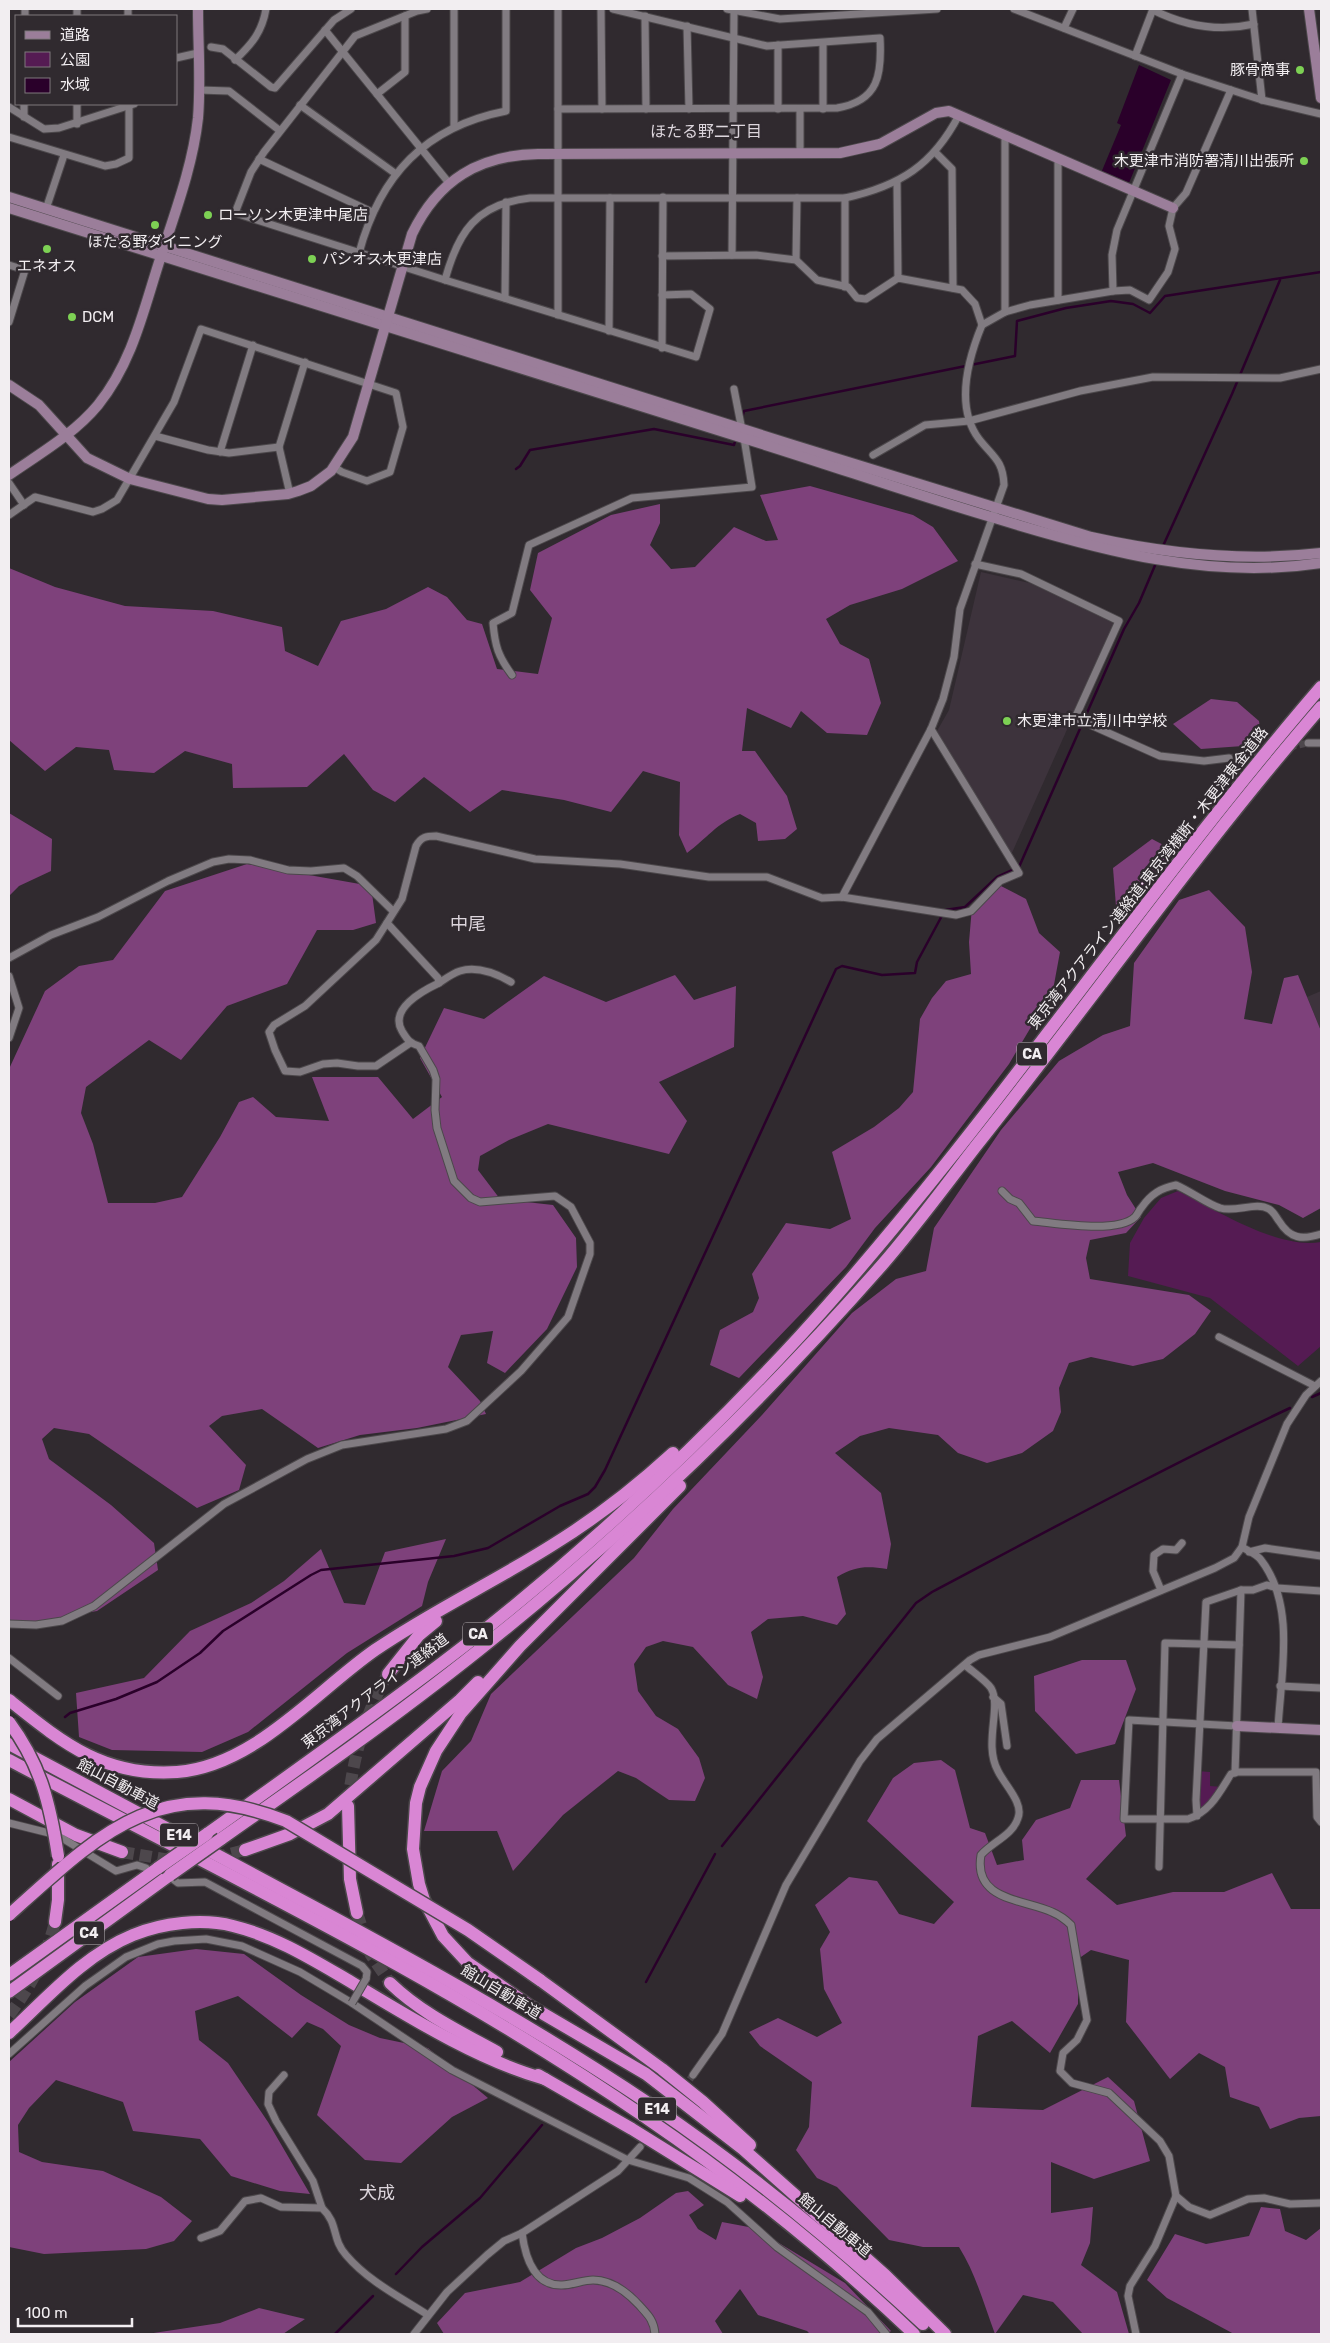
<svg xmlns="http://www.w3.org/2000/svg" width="1330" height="2343" font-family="Rubik,'Noto Sans JP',sans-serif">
  <rect width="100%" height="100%" fill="#302a2f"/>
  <!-- built -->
  <g fill="#3d333c">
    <polygon points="981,572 1034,584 1115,622 1011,855 937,731 949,710"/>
    <polygon points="1321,991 1321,1031 1307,997"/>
  </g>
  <!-- green -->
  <g fill="#551b53">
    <path d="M1178,1191C1216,1210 1279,1250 1321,1242V1346L1298,1366L1210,1298L1128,1276L1130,1243L1144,1218L1161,1198Z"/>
    <polygon points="1197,1771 1210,1772 1210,1786 1223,1787 1197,1816"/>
  </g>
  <!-- forest -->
  <g fill="#7e417b">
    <path d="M810,486L913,515L933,527L958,561L902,589L850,605L826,619L840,644L869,659L881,703L867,735L827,733L801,711L791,728L747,708L742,751H755L787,796L797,829L785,839L758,841L756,823L740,814C717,823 706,839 687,853L679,835L680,782L643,771L611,812L564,800L502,790L470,812L424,777L395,802L373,790L344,754L307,787L233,788L232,764L185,751L154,773L114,770L109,750L76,747L45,771L9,740V568L55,587L125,606L213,611L282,627L285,651L318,666L341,621L386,609L428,587L447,597L467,620L482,624L497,669L538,674L552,618L530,590L538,553L611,515L660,504V523L650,545L671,569L695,567L734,527L766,541L778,540L760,495Z"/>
    <polygon points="1211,699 1237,702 1259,721 1261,738 1243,746 1201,749 1173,724"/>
    <polygon points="9,813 52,839 51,871 19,886 9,896"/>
    <polygon points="1152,839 1173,850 1156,877 1130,905 1116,906 1113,868"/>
    <polygon points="247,864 371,886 376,923 353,930 317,930 287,984 227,1006 181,1060 149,1040 86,1087 81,1113 93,1144 108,1203 155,1203 182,1197 220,1137 239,1102 253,1097 276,1117 329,1121 312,1077 378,1077 413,1119 442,1097 420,1058 444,1008 484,1019 544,976 606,1002 675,975 694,1000 736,986 734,1047 659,1082 687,1121 669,1154 548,1124 509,1140 480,1156 478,1170 500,1199 553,1205 576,1238 577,1267 547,1329 505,1373 487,1363 493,1331 461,1335 448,1367 480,1401 486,1414 417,1428 360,1435 318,1448 262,1409 222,1416 209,1426 246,1465 239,1490 197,1508 89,1434 54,1428 42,1439 49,1459 111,1505 154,1543 158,1570 97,1611 9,1626 9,1069 45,991 79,966 113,960 165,891"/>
    <polygon points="999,885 1026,899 1039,933 1060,952 1053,990 1009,1064 931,1167 875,1228 846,1267 739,1378 710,1365 720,1330 753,1312 759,1298 752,1274 786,1223 830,1229 851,1219 832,1152 874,1127 899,1108 913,1092 920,1019 932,998 946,981 971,974 969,942 972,907"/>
    <path d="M1209,890L1245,927L1252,972L1244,1019L1272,1024L1284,978L1298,975L1321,1031V1208L1303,1218L1279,1205L1225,1191L1153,1163L1118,1172L1127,1195L1141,1217L1126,1233L1090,1240L1086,1258L1090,1279L1189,1295L1211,1311L1195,1334L1163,1359L1133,1366L1091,1357L1069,1363L1059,1388L1061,1412L1053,1431L1022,1453L987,1463L958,1453L938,1435L889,1428L860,1436L835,1453L881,1493L891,1544L887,1569C867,1566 855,1566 837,1577L846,1614L837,1625L803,1616L768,1619L751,1632L763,1677L757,1699L728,1685L693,1647L663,1641L646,1647L634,1664L638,1691L656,1716L678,1729L699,1758L705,1778L695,1801L669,1800L636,1778L618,1771L563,1815L513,1871L497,1831H424L442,1771L471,1741L491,1694L634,1558L673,1509L762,1415L852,1313L896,1279L926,1271L934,1228L1001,1130L1059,1061L1103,1035L1130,1026L1134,963L1179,900Z"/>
    <polygon points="446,1539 428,1582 422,1606 347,1653 248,1732 202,1752 112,1750 79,1737 76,1693 144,1678 190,1631 251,1603 284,1581 321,1549 344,1603 365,1605 385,1552"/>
    <polygon points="1082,1660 1126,1660 1136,1689 1115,1744 1076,1754 1035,1711 1034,1676"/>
    <path d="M941,1760L955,1770L970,1828L985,1833L997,1865L1024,1860L1022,1840L1036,1820L1070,1808L1081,1780H1119L1126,1836L1086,1879L1117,1905L1173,1892H1224L1272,1873L1291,1909H1321V2116L1299,2118L1270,2129L1259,2107L1230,2097L1225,2067L1199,2053L1170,2079L1126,2022L1129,1960L1091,1950L1078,1959V2004L1050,2053L1012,2021L978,2036L971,2107L1043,2110L1108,2077L1134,2101L1150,2161L1094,2179L1051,2162V2213L1093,2207L1090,2243L1081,2265L1117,2292L1129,2334H1083L1053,2302L1023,2295L995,2334C984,2305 976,2274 959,2247H923L889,2240L837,2187L817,2178L796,2150L809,2127L812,2082L760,2046L749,2032L778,2018L817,2037L842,2023L824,1989L820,1949L830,1932L815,1905L849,1877L877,1881L899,1914L934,1924L954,1902L867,1821L893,1778L914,1763Z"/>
    <polygon points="196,1949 244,1954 301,1995 349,2025 380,2038 428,2048 488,2098 452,2117 401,2163 365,2160 317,2115 341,2046 323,2029 307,2022 292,2038 238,1996 195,2011 199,2040 228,2063 268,2122 310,2194 280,2191 231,2176 200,2139 133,2131 123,2102 56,2080 29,2108 18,2125 19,2152 42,2162 103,2171 161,2197 192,2221 174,2241 146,2249 44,2254 9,2247 9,2062 75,2002 138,1957"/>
    <polygon points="688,2191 704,2205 689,2215 698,2229 716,2240 722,2222 754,2228 845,2283 891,2331 887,2334 810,2334 807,2331 758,2315 740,2289 715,2321 723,2334 444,2334 437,2323 465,2293 520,2282 576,2248 602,2238 640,2218 676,2193"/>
    <polygon points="1261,2207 1280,2209 1285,2231 1306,2240 1321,2228 1321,2334 1234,2334 1167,2298 1147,2280 1175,2234 1206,2244 1249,2236"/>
    <polygon points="259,2308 305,2319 283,2334 147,2334 220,2323"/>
  </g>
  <!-- water -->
  <polygon fill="#2a002a" points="1139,65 1171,80 1129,183 1101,173 1121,125 1117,123"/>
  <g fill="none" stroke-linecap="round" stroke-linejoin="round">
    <!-- stream -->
    <g stroke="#2a002a" stroke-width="2.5">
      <polyline points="742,418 744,411 1015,356 1017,321 1066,308 1111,301 1133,304 1150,313 1165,296 1321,272"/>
      <polyline points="516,469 520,466 530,450 654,429 734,445 736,438"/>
      <polyline points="1163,546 1232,394 1280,280"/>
      <polyline points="1312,1397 1321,1393"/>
      <polyline points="65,1717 70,1713 116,1699 157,1682 200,1653 223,1631 311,1575 321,1570 454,1556 488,1548 560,1506 588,1494 595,1487 605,1470 836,969 842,966 882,975 915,973 917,962 945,910 965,907 997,877 1019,867 1124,629 1139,603 1156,563"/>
      <path d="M722,1846L916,1603L932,1592C1051,1529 1169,1465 1290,1408"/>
      <polyline points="646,1982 715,1854"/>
      <polyline points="396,2274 422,2247 480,2198 542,2125"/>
      <polyline points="335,2334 373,2296"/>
    </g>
    <!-- street-tunnel -->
    <g stroke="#4d474c" stroke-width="7" stroke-dasharray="7 3.5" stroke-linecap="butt">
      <polyline points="1289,747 1308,743"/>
      <polyline points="1229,758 1266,751"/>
      <polyline points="640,2147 693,2075"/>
    </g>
    <!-- highway-tunnel -->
    <g stroke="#4d474c" stroke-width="12" stroke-dasharray="12 6" stroke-linecap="butt">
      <path d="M348,1803C353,1759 365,1713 388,1674"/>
      <polyline points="122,1852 176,1861"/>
      <polyline points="214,1858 245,1850"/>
      <polyline points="357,1913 371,1955 390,1983"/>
      <path d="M9,2015C31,1986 46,1958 55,1922"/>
    </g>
    <defs>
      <g id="street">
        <polyline points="77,9 77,16"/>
        <polyline points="128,9 128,16"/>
        <polyline points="427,9 417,11 355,36 264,152 251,172 235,213 445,280 696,357 710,309 691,294 662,295"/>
        <polyline points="454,9 454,127"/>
        <polyline points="558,9 558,315"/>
        <polyline points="601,9 602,109"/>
        <polyline points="727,9 780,19 937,9"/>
        <polyline points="1014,9 1182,74 1262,100 1321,114"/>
        <polyline points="1252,9 1262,100"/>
        <path d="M1153,10C1185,26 1219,32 1254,24"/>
        <polyline points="25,16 25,9"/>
        <polyline points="645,16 646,109"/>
        <polyline points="687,26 689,109"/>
        <polyline points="1064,28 1073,9"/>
        <polyline points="325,30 449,183"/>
        <polyline points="211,47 223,49 271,87 275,88 334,20 351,9"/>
        <polyline points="1135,56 1153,9"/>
        <polyline points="176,58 198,53"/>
        <path d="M235,60C252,44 262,32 266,9"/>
        <polyline points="199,90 229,91 279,130"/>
        <polyline points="377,94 405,72 405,16"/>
        <polyline points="77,104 77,124"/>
        <polyline points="300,105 396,174"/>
        <polyline points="9,107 44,129 59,128 134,104"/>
        <path d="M558,109L837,108C879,101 882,74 880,38L767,46L613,9"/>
        <polyline points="778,109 778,45"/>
        <polyline points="823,109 823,43"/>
        <polyline points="24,117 24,104"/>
        <polyline points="9,137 105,166 116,164 129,158 129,104"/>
        <polyline points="935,152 952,169 953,288"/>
        <polyline points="800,153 800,109"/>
        <polyline points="259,159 372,212"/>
        <polyline points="897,182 898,278"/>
        <polyline points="46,209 64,155"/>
        <path d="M359,253C380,175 425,127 506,111V9"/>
        <polyline points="732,255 734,10"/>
        <path d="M662,256L756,255L796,260L817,280L848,287L857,298L866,299L898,278L962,290L975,304L982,325C968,359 955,407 979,439C993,457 1003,460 1004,485L960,609L954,657L943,699L931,729L842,897"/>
        <polyline points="796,260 797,198"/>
        <polyline points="9,265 25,270 9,322"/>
        <path d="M445,280C458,232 476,204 530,198H845C900,186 933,165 959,115"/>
        <polyline points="845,287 845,198"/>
        <polyline points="1113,291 1112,255 1117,230 1182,74"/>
        <polyline points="505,298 506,202"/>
        <polyline points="1058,300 1058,158"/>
        <polyline points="1005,312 1005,135"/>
        <polyline points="982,325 1005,312 1030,305 1113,291 1130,290 1149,300 1168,272 1175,249 1169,226 1173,208 1186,193 1231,90"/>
        <polyline points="609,331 610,198"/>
        <polyline points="662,348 663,197"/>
        <polyline points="734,389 742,430"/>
        <polyline points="155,436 208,450 229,453 279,447"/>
        <polyline points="220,452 253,345"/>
        <polyline points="873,455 925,425 969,421 1080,391 1153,377 1280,378 1321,369"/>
        <polyline points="9,483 24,505"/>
        <polyline points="290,494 279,447 305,362"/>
        <polyline points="9,515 35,497 93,512 102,509 117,500 174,402 201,329 396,393 403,427 390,472 367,481 342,472 334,467"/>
        <polyline points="975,564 1021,574 1119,621 1075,718 1160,756 1204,761 1229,758"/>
        <path d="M512,675C498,656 495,646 493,623L512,613L529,545L632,498L752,487L744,438"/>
        <polyline points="1308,743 1321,743"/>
        <polyline points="9,958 51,935 98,917 168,881 213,862 229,859 250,860 288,870 311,871 344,868 357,876 393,911"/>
        <polyline points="9,976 19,1008 9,1038"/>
        <path d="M439,983C445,979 453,973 460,971C477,966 497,974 511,982"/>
        <path d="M410,1043L376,1066H358L337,1063L323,1064L300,1072L285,1071L275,1050L269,1032L274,1025L305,1006L376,940L402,899L416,846C421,837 426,836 436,836L535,859L620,864L709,877H767L822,898L842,897L956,915L971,911L1000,881L1019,873L931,729"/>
        <path d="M1002,1191L1010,1199L1019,1203L1033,1221C1056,1223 1117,1234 1135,1217C1138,1214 1139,1210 1142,1207C1151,1194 1161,1188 1176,1185C1190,1191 1209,1205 1220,1208C1236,1213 1256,1201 1269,1209C1274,1212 1276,1217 1279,1221C1290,1239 1302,1240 1321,1234"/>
        <polyline points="1219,1337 1315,1386"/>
        <path d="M1242,1547C1248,1551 1257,1554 1261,1560C1296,1605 1281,1674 1278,1728"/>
        <polyline points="1249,1552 1265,1548 1321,1556"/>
        <polyline points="1161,1590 1153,1571 1154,1555 1163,1549 1176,1550 1182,1543"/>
        <path d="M9,1624L36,1625L62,1621L94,1606L224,1504L307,1459L342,1445L446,1429L467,1421L521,1371L568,1317L590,1254V1243L571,1207L555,1196L480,1202L471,1198L454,1181L437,1128L435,1110L436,1079L433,1070L419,1046C409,1043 407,1039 402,1031C389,1009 422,991 439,983L438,978L387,923"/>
        <polyline points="9,1658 58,1696"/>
        <path d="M965,1665C973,1672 985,1680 991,1688C1002,1707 983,1744 998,1771C1004,1784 1024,1803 1018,1818C1013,1835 992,1842 981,1855C973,1901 1024,1899 1052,1912C1059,1915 1065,1919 1071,1925L1087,2020L1077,2040L1063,2053L1060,2071L1072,2083L1109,2093L1160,2141L1169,2156L1176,2196L1155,2246L1130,2286L1128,2296L1136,2334"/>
        <polyline points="1280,1686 1321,1688"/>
        <polyline points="993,1697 1001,1704 1007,1746"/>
        <path d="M1237,1726L1129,1720L1124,1819H1188C1210,1812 1219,1793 1231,1774L1237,1772H1316L1317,1817L1321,1822"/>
        <polyline points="1235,1773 1241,1590"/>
        <polyline points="1197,1816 1196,1800 1206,1602 1241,1590 1253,1590 1267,1585 1277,1588 1321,1591"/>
        <polyline points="9,1823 57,1835 116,1871 137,1865 146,1868"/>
        <polyline points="1159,1867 1165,1643 1239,1645"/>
        <polyline points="174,1880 178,1883 205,1882 362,1966 367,1972 366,1979"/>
        <polyline points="9,2054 85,1986 126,1957 158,1944 174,1941 206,1939 242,1946 300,1972 352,2003 452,2070 628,2160 689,2178 727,2202 777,2247 868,2312 886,2334"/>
        <polyline points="284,2075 269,2092 268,2104 276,2121 313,2181 322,2208"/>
        <polyline points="693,2075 722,2034 786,1885 860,1761 877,1739 970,1660 979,1655 1050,1637 1215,1568 1234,1558 1242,1547 1249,1517 1287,1424 1306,1395 1321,1381"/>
        <polyline points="1176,2196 1189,2207 1210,2215 1248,2199 1264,2198 1290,2204 1321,2203"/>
        <path d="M522,2233C525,2256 533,2286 562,2285C572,2285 583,2280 593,2280C611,2280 627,2292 639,2305C648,2315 654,2320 655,2334"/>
        <path d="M201,2238L220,2231L245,2201L261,2198L281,2207L322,2208C339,2224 331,2238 346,2255C368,2281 400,2297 428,2315"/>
        <polyline points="414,2334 447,2292 487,2255 504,2241 522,2233 618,2171 640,2147"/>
      </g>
      <g id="secondary">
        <polyline points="1309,9 1321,98"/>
        <path d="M9,197L793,445L1091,537C1167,554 1243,562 1321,553"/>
        <path d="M9,208C253,286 498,362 743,438C828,464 912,494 998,519C1103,551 1210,580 1321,563"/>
        <path d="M9,385L39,405L87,458L130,479L208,499L222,500L288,494L298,491L311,486L331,471L353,437L412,234C438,180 479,155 538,154L840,153L880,144L936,113L949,111L1173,208"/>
        <path d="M9,475C39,454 74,434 98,405C134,360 144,307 162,253C176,210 193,164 198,118C201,82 198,45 198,9"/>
        <polyline points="1237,1726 1321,1730"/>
      </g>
      <g id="highway">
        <polyline points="680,1486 520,1646 461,1713 436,1751 420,1787 416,1803 413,1849 419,1884 424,1900 443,1936 468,1963 530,2006 646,2074 743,2149 885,2275 945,2334"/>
        <polyline points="388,1674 419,1635 436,1621"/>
        <path d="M9,1700C63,1743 104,1777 177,1772C254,1766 315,1692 375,1650C432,1611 496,1581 554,1544C596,1518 636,1487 673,1453"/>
        <path d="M9,1744C102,1794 195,1843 288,1893C412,1959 535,2027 651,2105C747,2170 838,2245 923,2324"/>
        <path d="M9,1760C223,1873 445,1979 645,2117C740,2182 831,2255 914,2334"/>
        <polyline points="9,1799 76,1835 122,1852"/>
        <polyline points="348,1806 350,1879 357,1913"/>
        <path d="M207,1834C295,1771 383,1709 468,1643C586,1550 698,1447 800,1336C987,1131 1140,897 1321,687"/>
        <path d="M221,1839C308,1778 395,1717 479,1650C624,1535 759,1405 882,1265C915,1227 945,1186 976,1146C1092,1000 1199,848 1321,707"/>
        <polyline points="245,1850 290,1834 328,1814 460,1700 478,1682"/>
        <polyline points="55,1922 58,1900 58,1864"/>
        <polyline points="9,1975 158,1868"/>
        <polyline points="540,1980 662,2069 703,2102 750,2145"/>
        <path d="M390,1983C421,2013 459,2031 497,2052"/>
        <polyline points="9,1992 170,1875"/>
        <path d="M9,2033C47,1998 84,1955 133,1935C162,1923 202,1918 233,1926C274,1936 310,1958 346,1979C406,2015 477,2060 545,2079"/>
        <polyline points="538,2075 632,2129 740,2196"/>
      </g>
    </defs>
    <!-- street casing -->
    <use href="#street" stroke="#4c484b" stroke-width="9"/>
    <!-- secondary casing -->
    <use href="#secondary" stroke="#4c484b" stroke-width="12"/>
    <!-- highway casing -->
    <use href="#highway" stroke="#4c484b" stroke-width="15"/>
    <!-- street -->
    <use href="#street" stroke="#817b81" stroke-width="7"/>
    <!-- secondary -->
    <use href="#secondary" stroke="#9b7e9a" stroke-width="10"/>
    <!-- highway -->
    <use href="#highway" stroke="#d986d4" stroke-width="12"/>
    <defs>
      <polyline id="street-bridge" points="352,2003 366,1979"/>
      <g id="highway-bridge">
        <path d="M9,1722C41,1765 50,1804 58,1856"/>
        <polyline points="158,1868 207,1834"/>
        <polyline points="170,1875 221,1839"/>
        <path d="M9,1915C98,1835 159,1771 286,1821L468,1930L540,1980"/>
      </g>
    </defs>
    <!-- street-bridge casing -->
    <use href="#street-bridge" stroke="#4c484b" stroke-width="9" stroke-linecap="butt"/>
    <!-- highway-bridge casing -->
    <use href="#highway-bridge" stroke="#4c484b" stroke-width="15" stroke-linecap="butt"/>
    <!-- street-bridge -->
    <use href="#street-bridge" stroke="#817b81" stroke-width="7"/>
    <!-- highway-bridge -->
    <use href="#highway-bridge" stroke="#d986d4" stroke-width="12"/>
  </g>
  <!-- markers -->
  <g fill="#7dd154" stroke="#302a2f" stroke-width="2">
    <circle cx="1300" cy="70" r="5"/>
    <circle cx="1304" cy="161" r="5"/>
    <circle cx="208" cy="215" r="5"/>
    <circle cx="155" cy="225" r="5"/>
    <circle cx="47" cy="249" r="5"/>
    <circle cx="312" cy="259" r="5"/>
    <circle cx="72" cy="317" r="5"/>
    <circle cx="1007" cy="721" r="5"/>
  </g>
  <g text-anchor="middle" stroke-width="5" stroke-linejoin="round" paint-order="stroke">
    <!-- shield labels -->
    <g fill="#302a2f" stroke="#b8b3b7" stroke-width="1">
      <rect x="1017" y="1042.5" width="30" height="23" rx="4"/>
      <rect x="463" y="1622.5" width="30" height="23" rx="4"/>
      <rect x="160" y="1823.5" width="38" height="23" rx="4"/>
      <rect x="74" y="1921.5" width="30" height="23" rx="4"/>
      <rect x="638" y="2097.5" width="38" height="23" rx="4"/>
    </g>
    <g font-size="14" font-weight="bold" fill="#f2eef1">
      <text x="1032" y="1059">CA</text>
      <text x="478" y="1639">CA</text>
      <text x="179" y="1840">E14</text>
      <text x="89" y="1938">C4</text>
      <text x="657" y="2114">E14</text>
    </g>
    <!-- poi labels -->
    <g font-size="15" fill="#f2eef1" stroke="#302a2f" text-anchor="start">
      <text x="1290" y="75" text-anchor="end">豚骨商事</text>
      <text x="1294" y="166" text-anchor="end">木更津市消防署清川出張所</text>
      <text x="218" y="220">ローソン木更津中尾店</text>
      <text x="155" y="247" text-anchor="middle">ほたる野ダイニング</text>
      <text x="322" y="264">パシオス木更津店</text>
      <text x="47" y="271" text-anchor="middle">エネオス</text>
      <text x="82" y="322">DCM</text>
      <text x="1017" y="726">木更津市立清川中学校</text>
    </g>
    <!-- street labels -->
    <g font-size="15" fill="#f2eef1" stroke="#302a2f">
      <text transform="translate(1148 878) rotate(-52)" y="5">東京湾アクアライン連絡道;東京湾横断・木更津東金道路</text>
      <text transform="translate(375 1691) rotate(-37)" y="5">東京湾アクアライン連絡道</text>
      <text transform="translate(118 1784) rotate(28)" y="5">館山自動車道</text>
      <text transform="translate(501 1992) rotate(31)" y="5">館山自動車道</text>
      <text transform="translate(835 2225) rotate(40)" y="5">館山自動車道</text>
    </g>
    <!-- neighbourhood labels -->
    <g font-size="16" fill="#dcd5dc" stroke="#302a2f">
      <text x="706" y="137">ほたる野二丁目</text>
    </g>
    <!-- quarter labels -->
    <g font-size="18" fill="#dcd5dc" stroke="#302a2f">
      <text x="468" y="930">中尾</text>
      <text x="377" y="2199">犬成</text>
    </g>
  </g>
  <!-- border -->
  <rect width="1330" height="2343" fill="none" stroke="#f2eef1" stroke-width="20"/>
  <!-- legend -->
  <rect x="15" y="15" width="162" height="90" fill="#302a2f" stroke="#7e787d"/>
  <rect x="25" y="31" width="25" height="8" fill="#9b7e9a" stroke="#7e787d"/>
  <text x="60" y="40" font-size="15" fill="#f2eef1">道路</text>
  <rect x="25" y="52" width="25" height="15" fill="#551b53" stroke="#7e787d"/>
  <text x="60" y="65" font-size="15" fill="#f2eef1">公園</text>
  <rect x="25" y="78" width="25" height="15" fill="#2a002a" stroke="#7e787d"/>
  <text x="60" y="90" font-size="15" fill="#f2eef1">水域</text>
  <!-- scale -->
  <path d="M18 2318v8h114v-8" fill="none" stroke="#f2eef1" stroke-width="2.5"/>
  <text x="25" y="2318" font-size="15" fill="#f2eef1" stroke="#302a2f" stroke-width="4" paint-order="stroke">100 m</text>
</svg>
